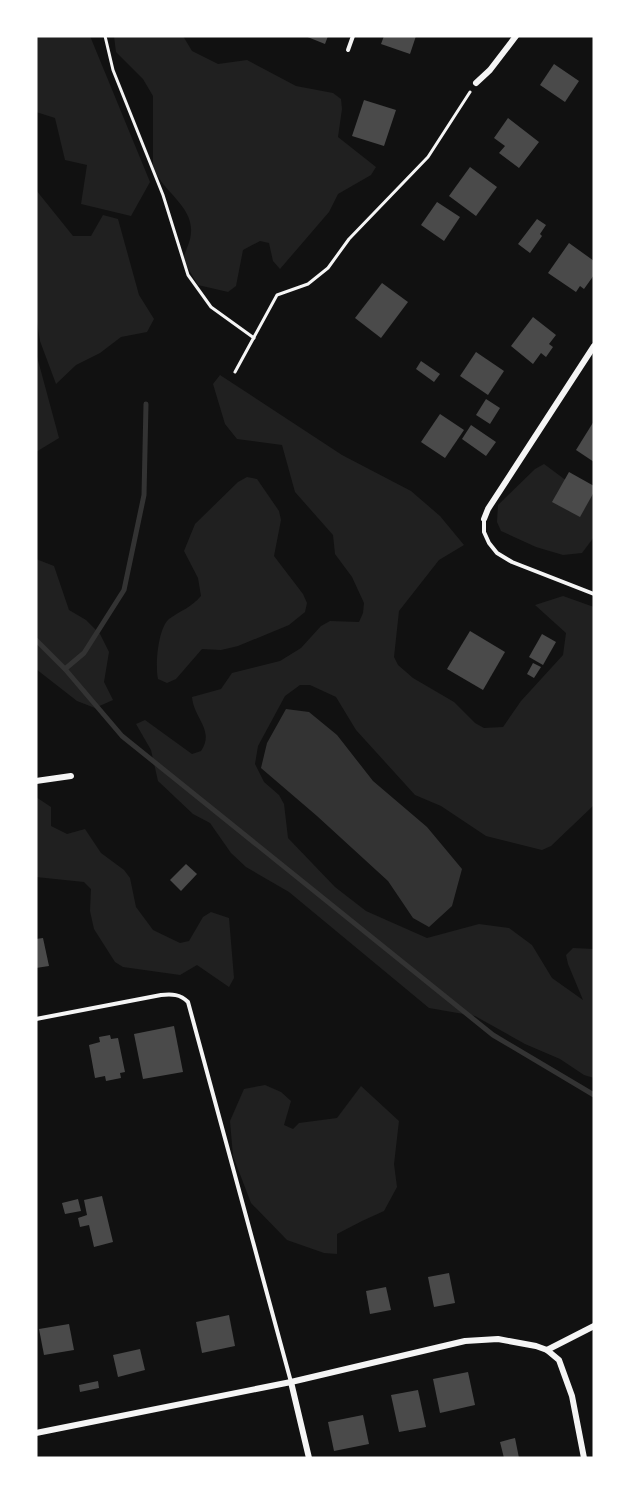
<svg xmlns="http://www.w3.org/2000/svg" width="630" height="1494" font-family="'Exo 2',sans-serif">
  <rect width="100%" height="100%" fill="#111"/>
  <!-- green -->
  <g fill="#202020">
    <polygon points="36,36 90,36 150,182 131,216 81,204 87,165 65,160 55,118 36,112"/>
    <path d="M114,36H183L192,51L218,64L247,60L296,86L333,93L341,99L342,109L338,137L376,167L371,175L338,194L329,212L280,269L273,261L269,243L260,241L243,250L236,286L228,292L198,285L183,260C185,251 191,241 191,232C193,205 160,190 153,166V96L143,79L116,52Z"/>
    <polygon points="36,190 73,236 91,236 103,215 118,219 139,295 154,319 147,332 121,337 100,353 76,365 56,384 40,341 36,316"/>
    <polygon points="36,353 59,438 36,452"/>
    <path d="M220,375L342,455L411,491L440,516L464,545L439,560L399,611L394,657L398,665L413,678L454,702L475,723L484,728L503,727L521,701L563,655L566,633L535,605L563,596L594,607V805L551,846L542,850L486,836L441,806L415,795L356,730L336,697L310,685H300L285,696L258,746L255,764L264,782L279,795L284,804L288,838L335,887L366,911L427,938L479,924L509,928L532,945L552,978L583,1000L568,964L566,955L573,948L594,949V1078L584,1075L560,1059L525,1044L475,1016L429,1008L289,892L246,867L231,853L210,823L193,814L158,781L151,750L136,724L145,720L192,754L201,751C215,730 194,719 192,697L221,689L232,673L280,661L301,648L321,626L330,621L359,622L363,613L364,603L352,577L335,554L333,535L295,492L282,445L237,439L225,424L213,384Z"/>
    <polygon points="544,464 575,487 594,495 594,537 582,553 563,555 536,547 501,531 497,522 498,505 535,469"/>
    <path d="M247,477L257,479L279,511L281,520L274,556L303,594L307,603L305,612L289,625L238,646L221,650L202,649L176,679L167,683L158,679C155,666 158,628 169,619C180,611 192,607 201,596L198,578L184,551L195,524L238,482Z"/>
    <polygon points="36,559 54,566 69,610 86,620 100,634 109,652 104,682 113,700 95,708 77,701 36,669"/>
    <polygon points="36,797 51,807 51,826 67,834 85,829 101,853 124,870 130,878 136,907 153,930 180,943 189,941 203,917 211,912 229,918 234,978 229,987 197,965 180,975 123,967 115,962 94,929 90,911 91,889 84,882 36,877"/>
    <polygon points="265,1085 281,1092 291,1101 284,1125 293,1129 299,1123 337,1118 361,1086 399,1121 394,1164 397,1187 384,1211 362,1221 337,1234 337,1254 324,1253 287,1240 251,1203 233,1156 230,1121 244,1089"/>
  </g>
  <!-- water -->
  <polygon fill="#333" points="286,709 309,712 337,735 373,781 427,827 462,869 452,906 429,927 413,918 388,881 317,816 261,768 267,743"/>
  <g fill="none" stroke-linecap="round" stroke-linejoin="round">
    <!-- stream -->
    <g stroke="#333" stroke-width="5">
      <polyline points="36,640 65,669 122,736 493,1035 594,1095"/>
      <polyline points="65,669 84,653 124,590 144,495 146,404"/>
    </g>
  </g>
  <!-- building -->
  <g fill="#4a4a4a">
    <polygon points="305,36 328,36 325,44"/>
    <polygon points="384,36 416,36 410,54 381,44"/>
    <polygon points="554,64 579,81 565,102 540,85"/>
    <polygon points="364,100 396,110 384,146 352,136"/>
    <polygon points="508,118 539,142 519,168 499,153 505,146 494,138"/>
    <polygon points="470,167 497,187 476,216 449,196"/>
    <polygon points="437,202 460,217 444,241 421,225"/>
    <polygon points="537,219 546,225 540,234 542,236 530,253 518,244"/>
    <polygon points="569,243 594,261 594,275 584,289 580,286 576,292 548,273"/>
    <polygon points="382,283 408,302 381,338 355,318"/>
    <polygon points="533,317 556,335 549,344 553,347 546,357 541,353 533,364 511,346"/>
    <polygon points="476,352 504,371 488,395 460,376"/>
    <polygon points="421,361 440,374 434,382 416,369"/>
    <polygon points="486,399 500,408 490,424 476,415"/>
    <polygon points="440,414 464,430 445,458 421,442"/>
    <polygon points="594,421 594,462 576,450"/>
    <polygon points="471,425 496,442 486,456 462,439"/>
    <polygon points="569,472 594,486 594,492 580,517 552,502"/>
    <polygon points="470,631 505,652 483,690 447,669"/>
    <polygon points="542,634 556,642 543,665 529,657"/>
    <polygon points="533,663 541,667 534,678 527,674"/>
    <polygon points="186,864 197,874 181,891 170,880"/>
    <polygon points="43,938 49,966 36,968 36,939"/>
    <polygon points="174,1026 183,1072 143,1079 134,1034"/>
    <polygon points="110,1035 111,1039 118,1038 125,1072 120,1073 121,1078 106,1081 105,1076 95,1078 89,1045 100,1042 99,1037"/>
    <polygon points="102,1196 113,1242 94,1247 89,1225 80,1227 78,1218 87,1215 84,1200"/>
    <polygon points="78,1199 81,1211 65,1214 62,1203"/>
    <polygon points="449,1273 455,1303 434,1307 428,1277"/>
    <polygon points="386,1287 391,1310 370,1314 366,1291"/>
    <polygon points="229,1315 235,1346 202,1353 196,1322"/>
    <polygon points="69,1324 74,1350 44,1355 39,1329"/>
    <polygon points="140,1349 145,1370 118,1377 113,1355"/>
    <polygon points="468,1372 475,1405 440,1413 433,1379"/>
    <polygon points="98,1381 99,1388 80,1392 79,1385"/>
    <polygon points="418,1390 426,1427 399,1432 391,1395"/>
    <polygon points="363,1415 369,1444 334,1451 328,1422"/>
    <polygon points="515,1438 519,1458 504,1458 500,1442"/>
  </g>
  <g fill="none" stroke-linecap="round" stroke-linejoin="round">
    <!-- path -->
    <g stroke="#f5f5f5" stroke-width="3">
      <polyline points="105,36 113,70 163,195 188,275 211,307 254,338"/>
      <polyline points="235,372 277,295 308,284 328,268 349,239 428,157 470,92"/>
    </g>
    <!-- service -->
    <g stroke="#f5f5f5" stroke-width="4">
      <polyline points="348,50 353,36"/>
      <polyline points="484,519 484,532 489,543 497,553 512,562 594,594"/>
      <path d="M36,1019L161,995C172,994 180,994 188,1002L291,1382"/>
    </g>
    <!-- minor -->
    <g stroke="#f5f5f5" stroke-width="6">
      <polyline points="476,83 490,70 516,36"/>
      <polyline points="484,519 488,509 594,346"/>
      <polyline points="36,781 71,776"/>
      <polyline points="547,1350 594,1326"/>
      <polyline points="291,1382 309,1458"/>
      <polyline points="36,1433 291,1382 465,1341 498,1339 536,1346 547,1350 559,1360 572,1396 584,1458"/>
    </g>
  </g>
  <!-- border -->
  <rect width="630" height="1494" fill="none" stroke="#ffffff" stroke-width="75"/>
</svg>
